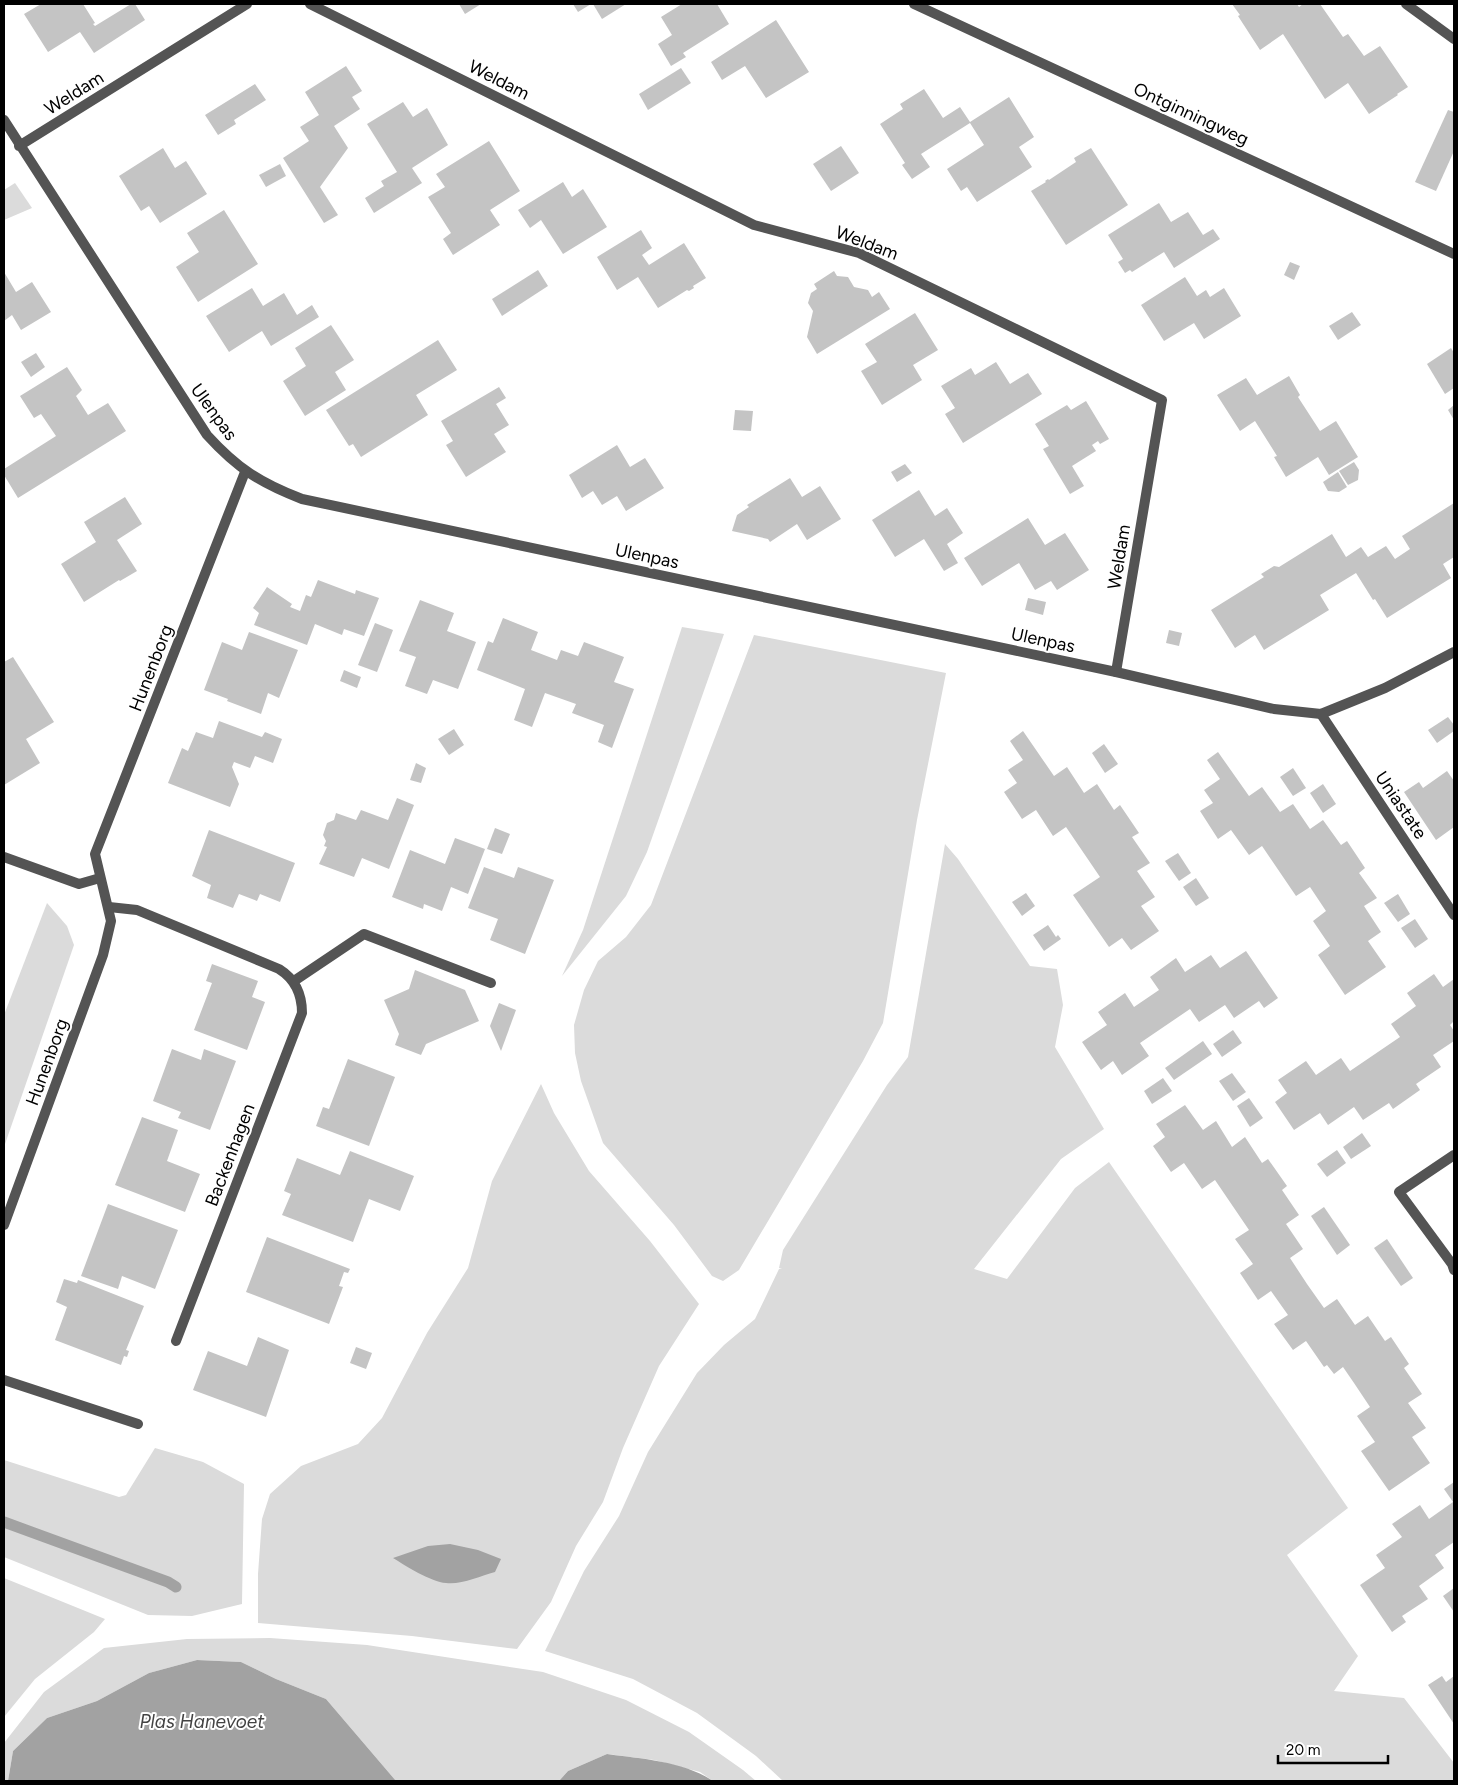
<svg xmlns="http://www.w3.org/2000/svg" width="1458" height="1785" font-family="Figtree,sans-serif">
  <rect width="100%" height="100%" fill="#fff"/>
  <!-- green -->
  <g fill="#dbdbdb">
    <polygon points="15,183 32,208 4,220 4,190"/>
    <polygon points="682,627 724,634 647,852 626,896 562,976 583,930"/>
    <polygon points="754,635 946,673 917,820 883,1023 863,1061 739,1270 723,1281 712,1276 674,1225 603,1143 581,1081 575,1053 574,1025 584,990 598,961 626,937 651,905"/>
    <polygon points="945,844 958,859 1030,966 1057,969 1063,1005 1055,1047 1104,1129 1061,1159 974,1269 1007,1279 1075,1188 1109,1162 1348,1508 1287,1555 1358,1656 1334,1691 1404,1698 1454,1763 1454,1781 783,1781 756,1756 697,1713 633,1679 545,1651 584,1571 619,1516 648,1452 697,1373 724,1345 755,1319 779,1269 782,1268 779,1268 783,1250 887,1085 908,1057"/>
    <polygon points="47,903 67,926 74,945 4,1147 4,1015"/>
    <polygon points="541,1084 554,1113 589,1171 650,1241 699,1304 659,1366 623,1448 603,1502 576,1546 551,1602 517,1649 412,1636 258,1623 258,1574 262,1519 270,1494 301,1466 358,1444 382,1418 427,1333 468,1268 492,1181"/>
    <polygon points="155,1448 203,1462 244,1484 242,1604 192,1616 148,1615 4,1557 4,1460 119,1497 126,1495"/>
    <polygon points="4,1578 105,1619 94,1632 35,1679 4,1717"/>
    <polygon points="270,1638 367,1645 543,1672 626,1700 689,1732 743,1770 756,1781 713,1781 700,1772 654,1760 607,1754 568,1771 559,1781 396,1781 326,1699 276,1679 241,1662 197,1660 149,1673 97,1701 47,1718 13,1751 8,1781 4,1781 4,1743 44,1692 104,1648 187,1639"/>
  </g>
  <!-- water -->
  <g fill="#a2a2a2">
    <path d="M450,1544L478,1550L501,1559L495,1572C480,1576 461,1585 446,1583C431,1582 406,1566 393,1558L428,1546Z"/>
    <polygon points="197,1660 241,1662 276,1679 326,1699 396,1781 8,1781 13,1751 47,1718 97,1701 149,1673"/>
    <path d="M607,1754C642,1759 683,1761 713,1781H559L568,1771Z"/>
  </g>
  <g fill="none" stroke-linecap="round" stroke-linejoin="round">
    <!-- stream -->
    <polyline stroke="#a2a2a2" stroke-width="11" points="4,1522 168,1582 176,1587"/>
  </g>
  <!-- building -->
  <g fill="#c4c4c4">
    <polygon points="41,4 83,4 95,23 93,24 95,26 131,4 135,4 145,20 94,53 80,32 48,52 24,14"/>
    <polygon points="459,4 481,4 465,14"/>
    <polygon points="573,4 591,4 578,12"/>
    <polygon points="593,4 626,4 602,19"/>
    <polygon points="682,4 717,4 729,24 683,53 686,57 671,66 658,44 672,35 661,17"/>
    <polygon points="1232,4 1297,4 1299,7 1303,4 1320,4 1343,37 1348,34 1364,56 1380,46 1408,87 1397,94 1398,95 1369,114 1348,83 1325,99 1283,34 1260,50 1238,16 1240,15"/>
    <polygon points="776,20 809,72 766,98 745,66 722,80 711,62"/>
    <polygon points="346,66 362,91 352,97 360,109 334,126 348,148 320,187 338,215 324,223 283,158 309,141 300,127 319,115 305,92"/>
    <polygon points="681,68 691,83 648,110 639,94"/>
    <polygon points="255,84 266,100 234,120 236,124 218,135 205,115"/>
    <polygon points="924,89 943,118 960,107 970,122 1009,97 1034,137 1019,147 1032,167 977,202 967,187 961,191 947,169 984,145 970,123 921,154 930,167 912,179 902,165 905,163 880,124 903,109 900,104"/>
    <polygon points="403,102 413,117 427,108 448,145 412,168 422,183 374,213 365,198 384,186 381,181 397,172 367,124"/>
    <polygon points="1448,110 1454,112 1454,151 1436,191 1415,182"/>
    <polygon points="489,141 520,191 490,210 500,225 453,255 443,239 451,233 428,197 445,187 436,174"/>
    <polygon points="841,146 859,173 831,191 813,164"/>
    <polygon points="163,148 175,168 186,161 207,194 160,223 149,206 141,211 119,176"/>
    <polygon points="1091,148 1128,205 1066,245 1031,191 1046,182 1045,181 1048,179 1049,180 1076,162 1074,158"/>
    <polygon points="280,164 286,176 266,187 259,175"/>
    <polygon points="563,182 572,197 583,189 607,227 563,254 541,220 530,228 518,210"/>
    <polygon points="1159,203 1171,222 1188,212 1203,235 1213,229 1220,239 1174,268 1164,252 1132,272 1130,270 1125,273 1118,262 1123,259 1108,235"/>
    <polygon points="224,210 258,264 198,302 176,267 199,252 187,233"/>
    <polygon points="641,230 652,248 642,255 649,265 684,243 706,278 693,286 694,288 689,291 687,290 658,308 638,277 617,290 597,257"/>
    <polygon points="1290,262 1300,266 1294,280 1284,275"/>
    <polygon points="538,270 548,286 502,316 492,299"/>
    <polygon points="834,271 837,276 848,277 854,287 868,290 872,297 879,292 890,309 817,354 807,337 813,311 808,303 811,293 817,289 814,284"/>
    <polygon points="4,272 16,292 32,282 51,312 21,330 12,315 4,321"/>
    <polygon points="1185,277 1197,296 1206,290 1210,297 1224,288 1241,316 1204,339 1194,323 1164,341 1141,305"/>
    <polygon points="252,288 263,306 284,293 297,315 312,305 319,317 271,346 262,331 229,352 206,316"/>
    <polygon points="1352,312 1361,325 1338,340 1329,326"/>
    <polygon points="915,313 938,350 913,365 922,380 882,405 861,371 877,362 865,344"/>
    <polygon points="331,325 354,360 335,372 346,390 305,416 283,381 306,366 295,348"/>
    <polygon points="438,340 457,370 416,395 428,415 361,457 353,444 349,446 326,410"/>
    <polygon points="1451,348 1454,353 1454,388 1445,394 1427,364"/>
    <polygon points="36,353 45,367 31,377 21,362"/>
    <polygon points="996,362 1010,384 1028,373 1042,394 963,443 945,414 955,408 941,386 971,368 975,375"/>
    <polygon points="67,367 82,390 76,396 88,415 108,403 126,431 18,498 4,475 4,469 56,436 41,414 34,418 20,396"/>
    <polygon points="1289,376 1300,395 1298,397 1320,431 1336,421 1358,457 1329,475 1318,457 1286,477 1274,457 1277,456 1255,421 1240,431 1217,395 1246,378 1257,395"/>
    <polygon points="499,387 506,398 496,404 509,425 494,434 506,452 466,477 446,445 453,441 441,421"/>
    <polygon points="1086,401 1109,439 1100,444 1098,441 1092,445 1096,451 1072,466 1084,486 1070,494 1043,449 1049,446 1035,424 1067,405 1071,410"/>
    <polygon points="1454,405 1454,420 1448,410"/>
    <polygon points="735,410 753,411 751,431 733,430"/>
    <polygon points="617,445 630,467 645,458 664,488 626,511 617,496 602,505 593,491 582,498 569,475"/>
    <polygon points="1354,462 1359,470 1358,480 1348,485 1339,471"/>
    <polygon points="905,464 912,473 897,482 891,472"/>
    <polygon points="1338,472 1347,487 1339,492 1328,491 1323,482"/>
    <polygon points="790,478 802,497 820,486 841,519 807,540 797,524 770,542 768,539 732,531 737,515 749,507 747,505"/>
    <polygon points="919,490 935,516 947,508 963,533 947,544 958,563 944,571 924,539 895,557 872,520"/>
    <polygon points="125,497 142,524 117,540 137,571 120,581 119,580 84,602 61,564 96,542 84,522"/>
    <polygon points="1454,503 1454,557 1443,564 1451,578 1387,618 1375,599 1373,600 1356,573 1320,595 1329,610 1264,650 1255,635 1235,648 1211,610 1264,577 1261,574 1274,566 1279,567 1332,534 1346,557 1361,547 1368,557 1386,546 1395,559 1410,549 1402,536"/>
    <polygon points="1028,518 1045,545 1065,533 1089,570 1057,590 1051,581 1035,590 1019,563 982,586 964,558"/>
    <polygon points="318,580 355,594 356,590 379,598 364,636 344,629 342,635 315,624 307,645 254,625 259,613 253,608 267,587 292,604 290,607 300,611 306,595 311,597"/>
    <polygon points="1028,598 1046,602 1043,615 1025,610"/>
    <polygon points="420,600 454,613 447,631 476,642 458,689 433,680 427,694 405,686 416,657 399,651"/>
    <polygon points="503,618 538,632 531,650 557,660 561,650 578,656 584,642 624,657 614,682 634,689 612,748 598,742 604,725 572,713 576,704 545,693 532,727 514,720 525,689 477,670 488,641 493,643"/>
    <polygon points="375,623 393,630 377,672 358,665"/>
    <polygon points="1169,630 1182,633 1179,646 1166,643"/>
    <polygon points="249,632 298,650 279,698 268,693 261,714 227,701 228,699 204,690 222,642 242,650"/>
    <polygon points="13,657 54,722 26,739 40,763 4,785 4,744 5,743 4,740 4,662"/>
    <polygon points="344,670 361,677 357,688 340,681"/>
    <polygon points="1448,717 1454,725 1454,731 1437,743 1428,730"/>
    <polygon points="219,721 262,737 265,732 282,739 273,763 255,756 250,768 234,762 232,767 239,784 230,807 168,783 182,748 188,751 196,732 213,738"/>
    <polygon points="454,729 464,745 449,755 438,739"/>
    <polygon points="1023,731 1054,776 1067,767 1084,793 1097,784 1114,810 1120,805 1139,833 1132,837 1150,863 1137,871 1155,897 1141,906 1159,931 1131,950 1122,938 1109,947 1073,895 1100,877 1066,827 1053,836 1036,810 1022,819 1004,792 1017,783 1008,770 1023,760 1010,741"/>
    <polygon points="1104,744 1118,764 1105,773 1092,753"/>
    <polygon points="1218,752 1249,796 1262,787 1280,812 1293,804 1310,829 1323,820 1341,845 1347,841 1365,868 1359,873 1377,898 1364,906 1381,932 1368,941 1386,967 1345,995 1318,955 1330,946 1313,921 1326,911 1310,887 1296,896 1262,846 1249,855 1231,830 1218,839 1200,811 1213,803 1204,790 1220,779 1207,760"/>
    <polygon points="416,763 426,768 421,783 410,780"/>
    <polygon points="1293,768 1306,788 1293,796 1280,777"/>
    <polygon points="1447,771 1454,781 1454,827 1436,840 1404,792 1419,782 1423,788"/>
    <polygon points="1323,784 1336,804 1323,813 1310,793"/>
    <polygon points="397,798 414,805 389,869 362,858 354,877 319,864 327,847 324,846 326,841 323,835 327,823 334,820 336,813 356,820 361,810 388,820"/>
    <polygon points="495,828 510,834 502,854 487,849"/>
    <polygon points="209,830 295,863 280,902 260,894 257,901 239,894 233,908 207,898 211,885 192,876"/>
    <polygon points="455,838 485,849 468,894 451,887 442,911 424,904 423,909 392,897 410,850 445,864"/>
    <polygon points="1178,853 1191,873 1179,881 1165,861"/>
    <polygon points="484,867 514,878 518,867 554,880 525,954 490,940 498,919 468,908"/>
    <polygon points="1196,878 1209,898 1196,906 1183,887"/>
    <polygon points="1026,893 1035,906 1022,916 1012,902"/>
    <polygon points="1398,894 1410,914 1398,922 1384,903"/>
    <polygon points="1415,919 1428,939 1415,948 1401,928"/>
    <polygon points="1048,925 1056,937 1058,935 1061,939 1044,951 1033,935"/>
    <polygon points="1246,951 1278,998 1264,1008 1259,1001 1234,1018 1225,1005 1199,1022 1190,1009 1140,1043 1149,1056 1122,1075 1113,1061 1101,1070 1082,1042 1107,1025 1098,1012 1125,993 1134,1007 1159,990 1150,977 1176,958 1185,972 1211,955 1220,968"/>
    <polygon points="212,964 258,981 252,997 265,1002 247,1050 194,1030 212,983 206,981"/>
    <polygon points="415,970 465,990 479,1021 426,1044 421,1055 395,1045 399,1034 384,1000 409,989"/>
    <polygon points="1434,974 1443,987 1454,979 1454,1021 1450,1025 1454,1031 1454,1041 1433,1055 1441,1067 1416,1084 1420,1090 1393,1109 1389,1103 1363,1120 1354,1107 1328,1125 1320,1113 1294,1130 1275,1102 1287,1093 1278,1080 1306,1061 1316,1075 1341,1058 1350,1071 1400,1037 1391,1024 1416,1006 1407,993"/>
    <polygon points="499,1003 516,1010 501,1051 490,1026"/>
    <polygon points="1233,1030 1242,1043 1222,1057 1213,1044"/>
    <polygon points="1203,1041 1212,1054 1174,1080 1165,1068"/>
    <polygon points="172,1049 201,1060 204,1049 236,1061 210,1130 178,1118 181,1112 153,1101"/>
    <polygon points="348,1059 395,1077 369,1146 316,1126 323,1107 329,1109"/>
    <polygon points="1232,1073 1246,1092 1233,1101 1219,1081"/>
    <polygon points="1163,1078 1172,1091 1152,1104 1144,1091"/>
    <polygon points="1249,1098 1263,1118 1250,1127 1237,1106"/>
    <polygon points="1185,1105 1203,1130 1216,1121 1232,1147 1245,1137 1262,1163 1268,1159 1287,1186 1282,1190 1299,1215 1286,1224 1303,1249 1290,1258 1307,1284 1324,1308 1337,1299 1355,1325 1368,1316 1385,1341 1391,1337 1409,1364 1404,1368 1422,1394 1408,1403 1426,1428 1412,1437 1430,1463 1389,1491 1361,1451 1375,1442 1357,1416 1370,1407 1354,1383 1343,1367 1334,1374 1327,1365 1324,1367 1306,1341 1293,1350 1274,1324 1288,1315 1271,1291 1258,1300 1240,1273 1253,1264 1235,1239 1249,1230 1215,1180 1202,1189 1184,1163 1171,1172 1153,1146 1165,1137 1156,1124"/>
    <polygon points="142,1117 178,1130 167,1161 200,1174 185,1212 115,1185"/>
    <polygon points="1362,1133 1371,1146 1351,1159 1343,1147"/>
    <polygon points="1337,1150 1346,1163 1327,1177 1317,1164"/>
    <polygon points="350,1151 414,1176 400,1211 369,1199 353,1242 282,1215 291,1194 284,1191 297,1158 340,1175"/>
    <polygon points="108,1204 178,1230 155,1289 122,1276 118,1289 81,1276"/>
    <polygon points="1324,1207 1350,1245 1337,1255 1311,1216"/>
    <polygon points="267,1237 350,1269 348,1273 344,1272 339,1286 343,1287 329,1324 246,1292"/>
    <polygon points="1387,1239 1413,1278 1401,1286 1374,1248"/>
    <polygon points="64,1279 77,1283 78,1280 144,1306 126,1350 129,1351 127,1357 124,1356 121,1365 55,1340 67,1307 56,1302"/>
    <polygon points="258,1337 289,1350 266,1417 193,1390 208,1351 247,1366"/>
    <polygon points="356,1347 372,1353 366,1369 350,1363"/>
    <polygon points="1454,1482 1454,1542 1435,1555 1444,1568 1419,1586 1428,1599 1402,1616 1406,1622 1392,1632 1360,1585 1385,1568 1376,1555 1402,1537 1392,1524 1420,1505 1429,1519 1453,1502 1444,1489"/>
    <polygon points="1454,1588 1454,1612 1443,1596"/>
    <polygon points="1442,1676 1446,1682 1454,1676 1454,1724 1428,1685"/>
  </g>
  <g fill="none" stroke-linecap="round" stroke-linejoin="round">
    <!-- lane -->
    <polyline stroke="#545454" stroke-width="10" points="4,1380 138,1424"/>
    <!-- street -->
    <g stroke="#545454" stroke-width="10">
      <polyline points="310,4 754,225 859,253 1162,400 1116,672"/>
      <polyline points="914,4 1454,254"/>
      <polyline points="1406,4 1454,39"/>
      <path d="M4,120L207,435C237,468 260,483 302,499L1116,672L1274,709L1321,714L1385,688L1454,652"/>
      <polyline points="19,146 247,4"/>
      <polyline points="1321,714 1454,915"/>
      <polyline points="4,857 79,884 100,878"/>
      <path d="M109,907L137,910L279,969C295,979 302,994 302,1013L176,1341"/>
      <polyline points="294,981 364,934 491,983"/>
      <polyline points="1454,1155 1399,1192 1452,1264 1454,1270"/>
      <polyline points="4,1225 103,955 111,921 95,854 245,472"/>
    </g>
  </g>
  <g text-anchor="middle" stroke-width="4" stroke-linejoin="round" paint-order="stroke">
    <!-- street labels -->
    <g font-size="18" fill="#000" stroke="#fff">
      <text transform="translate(499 80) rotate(27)" y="6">Weldam</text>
      <text transform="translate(74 93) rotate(-32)" y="6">Weldam</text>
      <text transform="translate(1191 114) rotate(25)" y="6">Ontginningweg</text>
      <text transform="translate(867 243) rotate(21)" y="6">Weldam</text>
      <text transform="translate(214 412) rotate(54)" y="6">Ulenpas</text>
      <text transform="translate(647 556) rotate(12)" y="6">Ulenpas</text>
      <text transform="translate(1119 557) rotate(-81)" y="6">Weldam</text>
      <text transform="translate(1043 640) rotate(12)" y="6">Ulenpas</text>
      <text transform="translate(151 668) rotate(-69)" y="6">Hunenborg</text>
      <text transform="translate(1401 805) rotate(56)" y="6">Uniastate</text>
      <text transform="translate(47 1062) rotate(-70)" y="6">Hunenborg</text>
      <text transform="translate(230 1155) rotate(-69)" y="6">Backenhagen</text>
    </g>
    <!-- water labels -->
    <g font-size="19" font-style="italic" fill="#434343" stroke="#fff">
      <text x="202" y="1728">Plas Hanevoet</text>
    </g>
  </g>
  <!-- border -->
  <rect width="1458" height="1785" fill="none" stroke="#000000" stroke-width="10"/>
  <!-- scale -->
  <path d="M1278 1755v8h110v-8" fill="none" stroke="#000000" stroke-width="2.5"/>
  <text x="1286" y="1755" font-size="15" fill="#000000" stroke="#ffffff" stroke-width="4" paint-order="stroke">20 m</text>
</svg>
